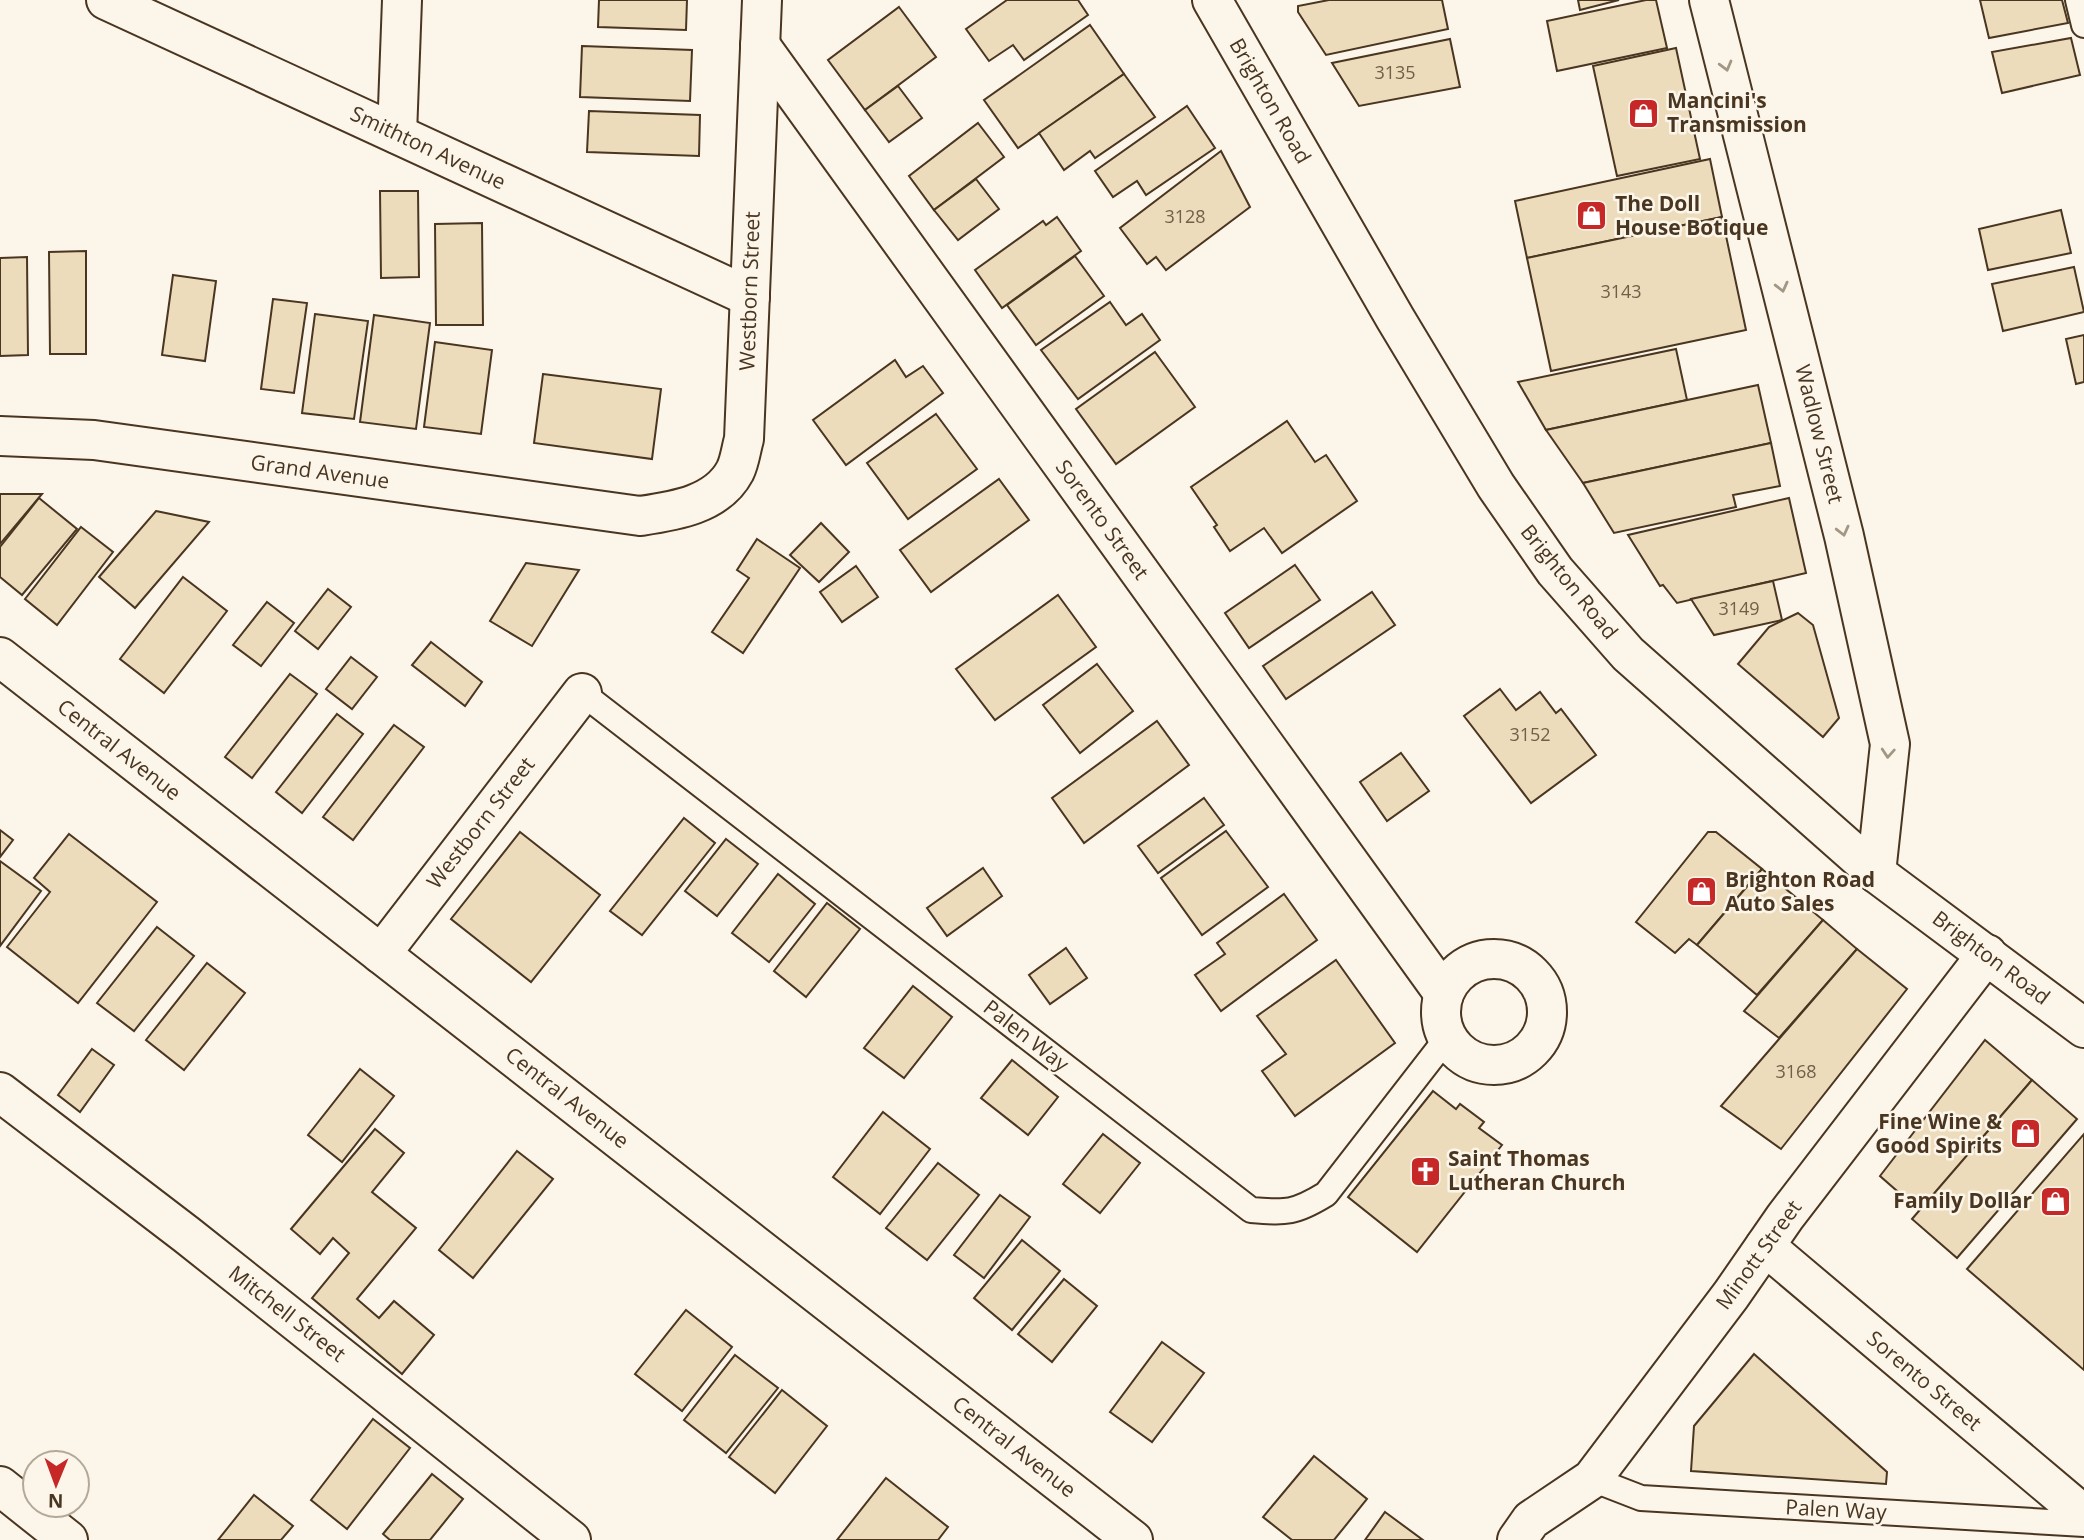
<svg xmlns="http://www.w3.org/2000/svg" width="2084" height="1540" font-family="'Open Sans',sans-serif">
  <rect width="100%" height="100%" fill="#fbf6e9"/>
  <!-- building -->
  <g fill="#ecdcbc" stroke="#4a3520" stroke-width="2">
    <polygon points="599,0 687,0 686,30 598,27"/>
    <polygon points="1007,0 1078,0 1088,15 1024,60 1013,45 989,61 966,29"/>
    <polygon points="1329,0 1442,0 1448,29 1326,55 1298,12 1298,6"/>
    <polygon points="1578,0 1619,0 1580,10"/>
    <polygon points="1646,0 1656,0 1667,48 1557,71 1547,21"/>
    <polygon points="1980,0 2062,0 2068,23 1989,38"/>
    <polygon points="899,7 936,57 865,110 828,60"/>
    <polygon points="1090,25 1124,74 1018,148 984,100"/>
    <polygon points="2071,38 2080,75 2002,93 1992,52"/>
    <polygon points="1450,39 1460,87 1359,106 1332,63"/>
    <polygon points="582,46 692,50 690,101 580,97"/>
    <polygon points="1676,48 1700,159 1617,176 1593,66"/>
    <polygon points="1124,74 1155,117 1095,158 1090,151 1064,170 1039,133"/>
    <polygon points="898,86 922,118 889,142 865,110"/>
    <polygon points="1187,106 1215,148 1146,195 1137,181 1113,197 1095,171"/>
    <polygon points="589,111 700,115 699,156 587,152"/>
    <polygon points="978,123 1004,157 934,210 909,176"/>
    <polygon points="1221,151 1250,207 1166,270 1156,257 1147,264 1120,228"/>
    <polygon points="1710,159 1722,217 1527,258 1515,201"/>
    <polygon points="976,179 999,209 958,240 934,210"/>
    <polygon points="380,191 418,191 419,277 381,278"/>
    <polygon points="2061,210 2071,253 1988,270 1979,229"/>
    <polygon points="1057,217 1081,251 1002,308 975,270 1043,221 1046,225"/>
    <polygon points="1722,217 1746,330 1551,371 1527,258"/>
    <polygon points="482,223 483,325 436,325 435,224"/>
    <polygon points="86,251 86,354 50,354 49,252"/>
    <polygon points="1075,256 1104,296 1036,345 1007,305"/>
    <polygon points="27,257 28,355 0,356 0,258"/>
    <polygon points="2074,267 2084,312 2003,331 1992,284"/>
    <polygon points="173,275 216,281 205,361 162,355"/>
    <polygon points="273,299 307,303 294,393 261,389"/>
    <polygon points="1110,302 1126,325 1142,314 1160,340 1078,399 1041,350"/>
    <polygon points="315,314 368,321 354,419 302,413"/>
    <polygon points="374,315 430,323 416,429 360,422"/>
    <polygon points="2084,335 2084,382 2076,384 2066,339"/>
    <polygon points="435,342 492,350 481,434 424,427"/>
    <polygon points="1676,349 1687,400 1546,430 1518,382"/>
    <polygon points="1155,352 1195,407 1116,464 1076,409"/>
    <polygon points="895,360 906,377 923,366 943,393 846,465 813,420"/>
    <polygon points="543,374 661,389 652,459 534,443"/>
    <polygon points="1758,385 1771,443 1583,483 1546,430"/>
    <polygon points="936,414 977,469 908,519 867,463"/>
    <polygon points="1287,421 1315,462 1326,455 1357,501 1282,553 1264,528 1230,551 1214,527 1217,525 1191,487"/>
    <polygon points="1771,443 1780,486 1733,495 1736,507 1614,533 1583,483"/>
    <polygon points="999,479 1029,520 931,592 900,550"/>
    <polygon points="0,494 42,494 0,544"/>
    <polygon points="39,498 77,529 22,595 0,577 0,547"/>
    <polygon points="1789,498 1806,573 1677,603 1663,585 1660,586 1628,535"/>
    <polygon points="156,511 209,522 135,608 99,577"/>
    <polygon points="821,523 849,552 819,582 790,555"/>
    <polygon points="81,527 113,552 57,625 25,599"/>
    <polygon points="757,539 800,568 743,653 712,632 749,578 737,570"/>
    <polygon points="526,563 579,570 532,646 490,621"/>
    <polygon points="1295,565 1320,600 1249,648 1225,613"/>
    <polygon points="856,566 878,597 842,622 820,592"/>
    <polygon points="183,577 227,611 164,693 120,659"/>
    <polygon points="1773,581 1782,620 1714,635 1691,599"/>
    <polygon points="328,589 351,607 318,649 295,631"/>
    <polygon points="1372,592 1395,625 1286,699 1263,666"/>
    <polygon points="1058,595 1096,647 995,720 956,669"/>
    <polygon points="267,602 294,623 261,666 233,645"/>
    <polygon points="1798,613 1813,625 1839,718 1823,737 1738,664 1769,627"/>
    <polygon points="431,642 482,682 465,706 412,665"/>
    <polygon points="351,657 377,677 352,709 326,689"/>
    <polygon points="1097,664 1133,711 1080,753 1043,705"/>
    <polygon points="290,674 317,694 252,778 225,757"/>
    <polygon points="1500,689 1516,710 1540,692 1556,713 1561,709 1596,755 1531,803 1464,716"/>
    <polygon points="337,714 363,734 302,813 276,792"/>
    <polygon points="1157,721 1189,765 1084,843 1052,798"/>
    <polygon points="394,725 424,747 353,840 323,817"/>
    <polygon points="1401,753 1429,791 1387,821 1360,782"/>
    <polygon points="1204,798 1224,825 1158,873 1138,846"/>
    <polygon points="684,818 715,843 642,935 610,911"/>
    <polygon points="0,830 13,840 0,857"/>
    <polygon points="1226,831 1268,887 1202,935 1161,878"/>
    <polygon points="520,832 600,895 531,982 451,919"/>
    <polygon points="1708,832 1716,832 1762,869 1697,945 1689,939 1675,953 1636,922"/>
    <polygon points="69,834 157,902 78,1003 7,947 50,892 34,878"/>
    <polygon points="726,839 758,864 717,916 685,891"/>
    <polygon points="0,861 41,891 0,946"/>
    <polygon points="983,868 1002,896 947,936 927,908"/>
    <polygon points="1762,869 1823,920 1757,995 1697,945"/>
    <polygon points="778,874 815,904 769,962 732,933"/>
    <polygon points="1284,894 1317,940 1221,1011 1195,975 1225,954 1217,943"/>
    <polygon points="827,903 860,929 806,997 774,971"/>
    <polygon points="1823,920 1857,949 1779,1038 1744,1011"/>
    <polygon points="157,927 194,956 134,1031 97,1003"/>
    <polygon points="1066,948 1087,978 1050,1004 1029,975"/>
    <polygon points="1857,949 1907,989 1781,1149 1721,1106"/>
    <polygon points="1336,960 1395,1043 1295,1116 1262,1071 1286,1054 1257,1016"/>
    <polygon points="207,963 245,993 184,1070 146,1040"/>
    <polygon points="913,986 952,1017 904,1078 864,1048"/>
    <polygon points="1985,1040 2032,1080 1920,1211 1880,1176"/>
    <polygon points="92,1049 114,1065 80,1112 58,1095"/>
    <polygon points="1012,1060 1058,1097 1028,1135 981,1098"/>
    <polygon points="360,1069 394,1096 342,1162 308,1135"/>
    <polygon points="2032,1080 2077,1119 1957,1258 1912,1219"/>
    <polygon points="1433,1091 1456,1109 1460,1104 1484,1122 1479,1128 1502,1145 1417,1252 1348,1197"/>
    <polygon points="883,1112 930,1149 880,1214 833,1177"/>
    <polygon points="375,1129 404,1153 372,1192 416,1228 357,1299 379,1318 394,1301 434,1335 402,1374 312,1298 349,1253 333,1238 320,1254 291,1229"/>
    <polygon points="1103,1134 1140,1163 1100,1213 1063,1184"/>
    <polygon points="2084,1134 2084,1370 1967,1269"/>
    <polygon points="517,1151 553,1179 473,1278 439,1250"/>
    <polygon points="938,1163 979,1195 927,1260 886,1228"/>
    <polygon points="1000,1195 1030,1217 984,1278 954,1255"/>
    <polygon points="1022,1240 1060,1271 1012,1330 974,1298"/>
    <polygon points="1064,1279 1097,1306 1052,1362 1018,1334"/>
    <polygon points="686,1310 732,1347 682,1411 635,1374"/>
    <polygon points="1162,1342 1204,1373 1152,1442 1110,1412"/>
    <polygon points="1754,1354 1887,1472 1886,1484 1691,1471 1694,1426"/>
    <polygon points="735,1355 778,1388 726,1453 684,1420"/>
    <polygon points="782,1390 827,1426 775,1493 729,1457"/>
    <polygon points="373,1419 410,1448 347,1529 311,1500"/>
    <polygon points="1314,1456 1367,1499 1334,1540 1292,1540 1263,1517"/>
    <polygon points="432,1474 463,1499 430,1540 390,1540 383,1534"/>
    <polygon points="886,1478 948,1527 938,1540 837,1540"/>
    <polygon points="254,1495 293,1526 281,1540 218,1540"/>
    <polygon points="1385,1512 1423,1540 1365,1540"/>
  </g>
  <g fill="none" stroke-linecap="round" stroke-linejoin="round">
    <defs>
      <g id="lane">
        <polyline points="2078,0 2084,25"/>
        <path d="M582,693L1251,1210C1287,1213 1295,1213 1326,1194L1447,1038"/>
        <polyline points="1592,1479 1641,1498 2084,1524"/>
      </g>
      <g id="street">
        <polyline points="106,0 750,297"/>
        <polyline points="1709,0 1844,536 1890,744 1876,873"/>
        <polyline points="760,45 1444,994"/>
        <polyline points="397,134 402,0"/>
        <path d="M0,436L94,440L640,516C674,511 717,505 735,471C740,461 741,449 744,439L762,0"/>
        <polyline points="0,657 1133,1540"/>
        <polyline points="381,954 582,693"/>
        <circle cx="1494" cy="1012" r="53"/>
        <polyline points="0,1092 187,1235 571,1540"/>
        <polyline points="1765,1246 2084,1515"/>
        <polyline points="0,1486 68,1540"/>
        <polyline points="1517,1540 1531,1520 1592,1479 1731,1295 1785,1217 1987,954"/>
      </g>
      <polyline id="secondary" points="1212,0 1395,318 1496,486 1555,571 1628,654 1876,873 2084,1028"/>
    </defs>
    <!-- lane casing -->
    <use href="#lane" stroke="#4a3520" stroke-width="28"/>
    <!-- street casing -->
    <use href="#street" stroke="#4a3520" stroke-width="42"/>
    <!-- secondary casing -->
    <use href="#secondary" stroke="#4a3520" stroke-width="42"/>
    <!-- lane -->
    <use href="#lane" stroke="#fbf6e9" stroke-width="24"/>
    <!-- street -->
    <use href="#street" stroke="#fbf6e9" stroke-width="38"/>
    <!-- secondary -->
    <use href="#secondary" stroke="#fbf6e9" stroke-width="38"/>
  </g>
  <!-- one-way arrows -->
  <defs><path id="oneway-chevron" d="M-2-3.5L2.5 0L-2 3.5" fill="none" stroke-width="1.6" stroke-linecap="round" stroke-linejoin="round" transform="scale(1.75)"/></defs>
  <g stroke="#a29684">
    <use href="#oneway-chevron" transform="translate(1726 66) rotate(75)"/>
    <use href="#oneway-chevron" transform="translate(1782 287) rotate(76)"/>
    <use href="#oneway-chevron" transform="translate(1843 531) rotate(76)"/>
    <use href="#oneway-chevron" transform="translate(1888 753) rotate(94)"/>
  </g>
  <!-- icons -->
  <defs>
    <symbol id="shop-square" viewBox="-11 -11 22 22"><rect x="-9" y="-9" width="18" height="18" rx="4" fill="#c62828" stroke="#fbf6e9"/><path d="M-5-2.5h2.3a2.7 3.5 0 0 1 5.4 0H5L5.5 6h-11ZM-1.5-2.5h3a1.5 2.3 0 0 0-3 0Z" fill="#fff"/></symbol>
    <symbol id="church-square" viewBox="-11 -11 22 22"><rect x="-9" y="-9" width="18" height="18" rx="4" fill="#c62828" stroke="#fbf6e9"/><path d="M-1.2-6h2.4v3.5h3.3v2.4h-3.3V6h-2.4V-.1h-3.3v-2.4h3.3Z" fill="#fff"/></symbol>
  </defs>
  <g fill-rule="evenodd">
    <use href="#shop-square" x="1626" y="96" width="35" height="35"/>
    <use href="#shop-square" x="1574" y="198" width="35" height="35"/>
    <use href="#shop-square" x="1684" y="874" width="35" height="35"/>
    <use href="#shop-square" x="2008" y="1116" width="35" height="35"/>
    <use href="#church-square" x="1408" y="1154" width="35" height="35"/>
    <use href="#shop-square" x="2038" y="1184" width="35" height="35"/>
  </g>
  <g text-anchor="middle" stroke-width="5" stroke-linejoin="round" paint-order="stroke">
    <!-- number labels -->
    <g font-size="18" fill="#725f47">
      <text x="1395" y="79">3135</text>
      <text x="1185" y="223">3128</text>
      <text x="1621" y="298">3143</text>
      <text x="1739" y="615">3149</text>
      <text x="1530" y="741">3152</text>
      <text x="1796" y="1078">3168</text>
    </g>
    <!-- street labels -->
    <g font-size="21" fill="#4a3520" stroke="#fbf6e9">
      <text transform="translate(1270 101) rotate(60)" y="7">Brighton Road</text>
      <text transform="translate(428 148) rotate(25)" y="7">Smithton Avenue</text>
      <text transform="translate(750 291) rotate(-88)" y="7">Westborn Street</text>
      <text transform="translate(1819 434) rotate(76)" y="7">Wadlow Street</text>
      <text transform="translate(320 472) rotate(8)" y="7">Grand Avenue</text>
      <text transform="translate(1102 520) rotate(54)" y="7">Sorento Street</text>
      <text transform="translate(1569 582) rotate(51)" y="7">Brighton Road</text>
      <text transform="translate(119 750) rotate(38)" y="7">Central Avenue</text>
      <text transform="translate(481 823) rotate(-52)" y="7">Westborn Street</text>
      <text transform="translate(1991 958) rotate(37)" y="7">Brighton Road</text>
      <text transform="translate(1026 1036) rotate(38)" y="7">Palen Way</text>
      <text transform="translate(567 1098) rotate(38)" y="7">Central Avenue</text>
      <text transform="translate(1759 1255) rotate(-54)" y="7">Minott Street</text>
      <text transform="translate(287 1314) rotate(38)" y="7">Mitchell Street</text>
      <text transform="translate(1924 1381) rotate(40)" y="7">Sorento Street</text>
      <text transform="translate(1014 1447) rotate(38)" y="7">Central Avenue</text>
      <text transform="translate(1836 1510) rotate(3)" y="7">Palen Way</text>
    </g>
    <!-- poi labels -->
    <g font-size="21" font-weight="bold" fill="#4a3520" stroke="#fbf6e9" text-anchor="start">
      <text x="1667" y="108">Mancini's<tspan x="1667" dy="24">Transmission</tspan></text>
      <text x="1615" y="211">The Doll<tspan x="1615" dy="24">House Botique</tspan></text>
      <text x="1725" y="887">Brighton Road<tspan x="1725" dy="24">Auto Sales</tspan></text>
      <text x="2002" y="1129" text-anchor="end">Fine Wine &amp;<tspan x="2002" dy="24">Good Spirits</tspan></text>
      <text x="1448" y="1166">Saint Thomas<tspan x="1448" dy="24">Lutheran Church</tspan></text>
      <text x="2032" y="1208" text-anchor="end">Family Dollar</text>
    </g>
  </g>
  <!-- north arrow -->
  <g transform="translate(56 1484) rotate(181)"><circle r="33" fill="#fbf6e9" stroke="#b4a999" stroke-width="2"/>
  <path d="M0-5L12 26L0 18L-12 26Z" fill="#c62828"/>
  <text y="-10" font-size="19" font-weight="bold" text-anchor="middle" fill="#4a3520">N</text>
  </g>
</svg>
